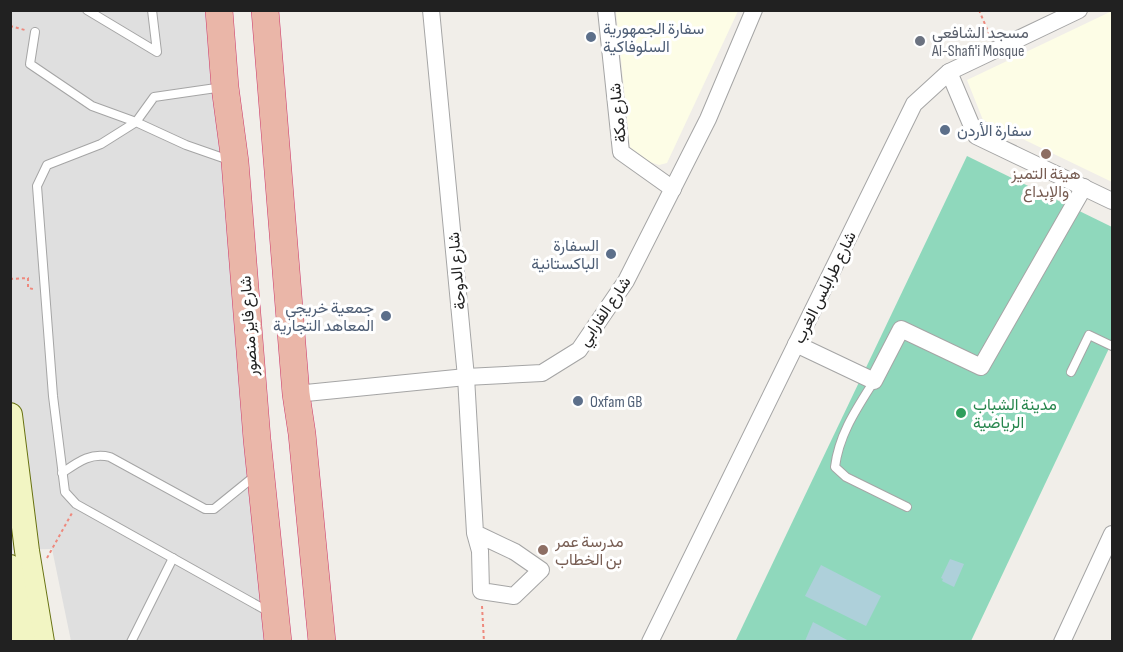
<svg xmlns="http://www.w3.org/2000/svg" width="1123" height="652" font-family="'Sofia Sans Condensed',Vazirmatn,sans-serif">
  <rect width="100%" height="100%" fill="#f1eee9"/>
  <!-- residential -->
  <polygon fill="#dfdfdf" points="10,11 210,11 267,641 71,641 52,549 11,550"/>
  <!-- education -->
  <g fill="#fdfde6">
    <polygon points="616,11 738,11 667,163 659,165 650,162 630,147"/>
    <polygon points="1112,11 1112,182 983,120 967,80"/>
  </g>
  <!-- pitch -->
  <polygon fill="#8fd8bc" points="967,156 1112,227 1112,342 971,641 735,642"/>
  <!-- water -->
  <g fill="#aed0da">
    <polygon points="950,559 964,564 954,587 942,581 943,579 941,578"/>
    <polygon points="821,565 881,596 866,626 805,596"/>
    <polygon points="813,622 849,641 805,641"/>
  </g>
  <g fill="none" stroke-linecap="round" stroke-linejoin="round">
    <defs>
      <g id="service">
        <polyline points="87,10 157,52 152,10"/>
        <polyline points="35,32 30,64 92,106 136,122 154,97 223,87"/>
        <polyline points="229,160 186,145 136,122 101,144 47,165 37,186 53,396 65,492 76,504 271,613"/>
        <polyline points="1071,372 1089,335 1112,346"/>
        <path d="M874,381C857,408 839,434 835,467L846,477L907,507"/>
        <path d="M62,473C78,462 91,452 110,457L205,509H214L256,475"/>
        <polyline points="131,642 173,558"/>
      </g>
      <g id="minor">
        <polyline points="431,10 466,377 475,533 480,551 481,591 514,596 541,570 515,552 475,533"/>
        <polyline points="606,10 621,152 673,189"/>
        <polyline points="949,72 976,136 1112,201"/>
        <polyline points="796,344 874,381 901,329 981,367 1084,187"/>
        <polyline points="296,394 466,377 542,373 579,350 626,281 708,119 754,10"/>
        <polyline points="650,642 914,104 949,72 1079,10"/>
        <polyline points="1062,642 1112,534"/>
      </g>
      <g id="secondary">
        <polyline points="10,415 27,551 42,642"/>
        <polyline points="10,567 23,642"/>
      </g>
      <g id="trunk">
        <polyline points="219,10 225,87 235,162 257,439 278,642"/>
        <polyline points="265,10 296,394 302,434 322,642"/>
      </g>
    </defs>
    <!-- service casing -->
    <use href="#service" stroke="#a5a5a5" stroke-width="10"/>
    <!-- minor casing -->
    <use href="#minor" stroke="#a5a5a5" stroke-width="18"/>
    <!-- secondary casing -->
    <use href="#secondary" stroke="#677110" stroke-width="26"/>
    <!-- trunk casing -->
    <use href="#trunk" stroke="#cc396b" stroke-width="28"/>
    <!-- path -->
    <g stroke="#ee897d" stroke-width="2" stroke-dasharray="3 3" stroke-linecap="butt">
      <polyline points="979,10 990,36"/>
      <polyline points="10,26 25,30"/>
      <polyline points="10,279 28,278 28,288 33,289"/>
      <polyline points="47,558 72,513"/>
      <polyline points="482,606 484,642"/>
    </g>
    <!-- service -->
    <use href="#service" stroke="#fff" stroke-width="8"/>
    <!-- minor -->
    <use href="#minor" stroke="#fff" stroke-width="16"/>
    <!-- secondary -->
    <use href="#secondary" stroke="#f2f5c3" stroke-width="24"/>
    <!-- trunk -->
    <use href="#trunk" stroke="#eab6a8" stroke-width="27"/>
  </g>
  <!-- markers -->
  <g fill="#5c6f8a" stroke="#fff" stroke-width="2">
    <circle cx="591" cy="37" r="6"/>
    <circle cx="945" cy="130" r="6"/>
    <circle cx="611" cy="254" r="6"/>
    <circle cx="386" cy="316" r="6"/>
    <circle cx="578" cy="401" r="6"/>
  </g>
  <circle fill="#6b7280" stroke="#fff" stroke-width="2" cx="920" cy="41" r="6"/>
  <g fill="#8d6e63" stroke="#fff" stroke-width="2">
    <circle cx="1046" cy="154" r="6"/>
    <circle cx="543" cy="550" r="6"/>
  </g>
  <circle fill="#2e9e5b" stroke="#fff" stroke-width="2" cx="961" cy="413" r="6"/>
  <g text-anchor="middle" stroke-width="6" stroke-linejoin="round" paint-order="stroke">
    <!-- service labels -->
    <g font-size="16" fill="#4e5e75" stroke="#fff" text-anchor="start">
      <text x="603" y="34">سفارة الجمهورية<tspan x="603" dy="18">السلوفاكية</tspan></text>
      <text x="957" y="136">سفارة الأردن</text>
      <text x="599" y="251" text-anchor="end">السفارة<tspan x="599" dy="18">الباكستانية</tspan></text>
      <text x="374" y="313" text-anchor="end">جمعية خريجي<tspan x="374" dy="18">المعاهد التجارية</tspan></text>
      <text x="590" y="407">Oxfam GB</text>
    </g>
    <!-- worship labels -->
    <g font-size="16" fill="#5b616d" stroke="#fff" text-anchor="start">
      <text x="932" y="38">مسجد الشافعي<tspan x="932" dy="18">Al-Shafi'i Mosque</tspan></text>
    </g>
    <!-- street labels -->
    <g font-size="16" fill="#212121" stroke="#fff">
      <text transform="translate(617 113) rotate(-96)" y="6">شارع مكة</text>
      <text transform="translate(456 271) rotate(-95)" y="6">شارع الدوحة</text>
      <text transform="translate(824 287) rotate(-64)" y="6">شارع طرابلس الغرب</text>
      <text transform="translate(604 311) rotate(-56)" y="6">شارع الفارابي</text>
      <text transform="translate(248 326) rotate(-94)" y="6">شارع فايز منصور</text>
    </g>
    <!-- education labels -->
    <g font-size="16" fill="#785e54" stroke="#fff">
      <text x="1046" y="179">هيئة التميز<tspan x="1046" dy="18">والإبداع</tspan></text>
      <text x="555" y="547" text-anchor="start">مدرسة عمر<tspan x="555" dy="18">بن الخطاب</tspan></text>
    </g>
    <!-- leisure labels -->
    <g font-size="16" fill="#27864d" stroke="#fff" text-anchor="start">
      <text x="973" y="410">مدينة الشباب<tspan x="973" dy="18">الرياضية</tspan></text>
    </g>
  </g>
  <!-- border -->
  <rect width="1123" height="652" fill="none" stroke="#212121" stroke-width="24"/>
</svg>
